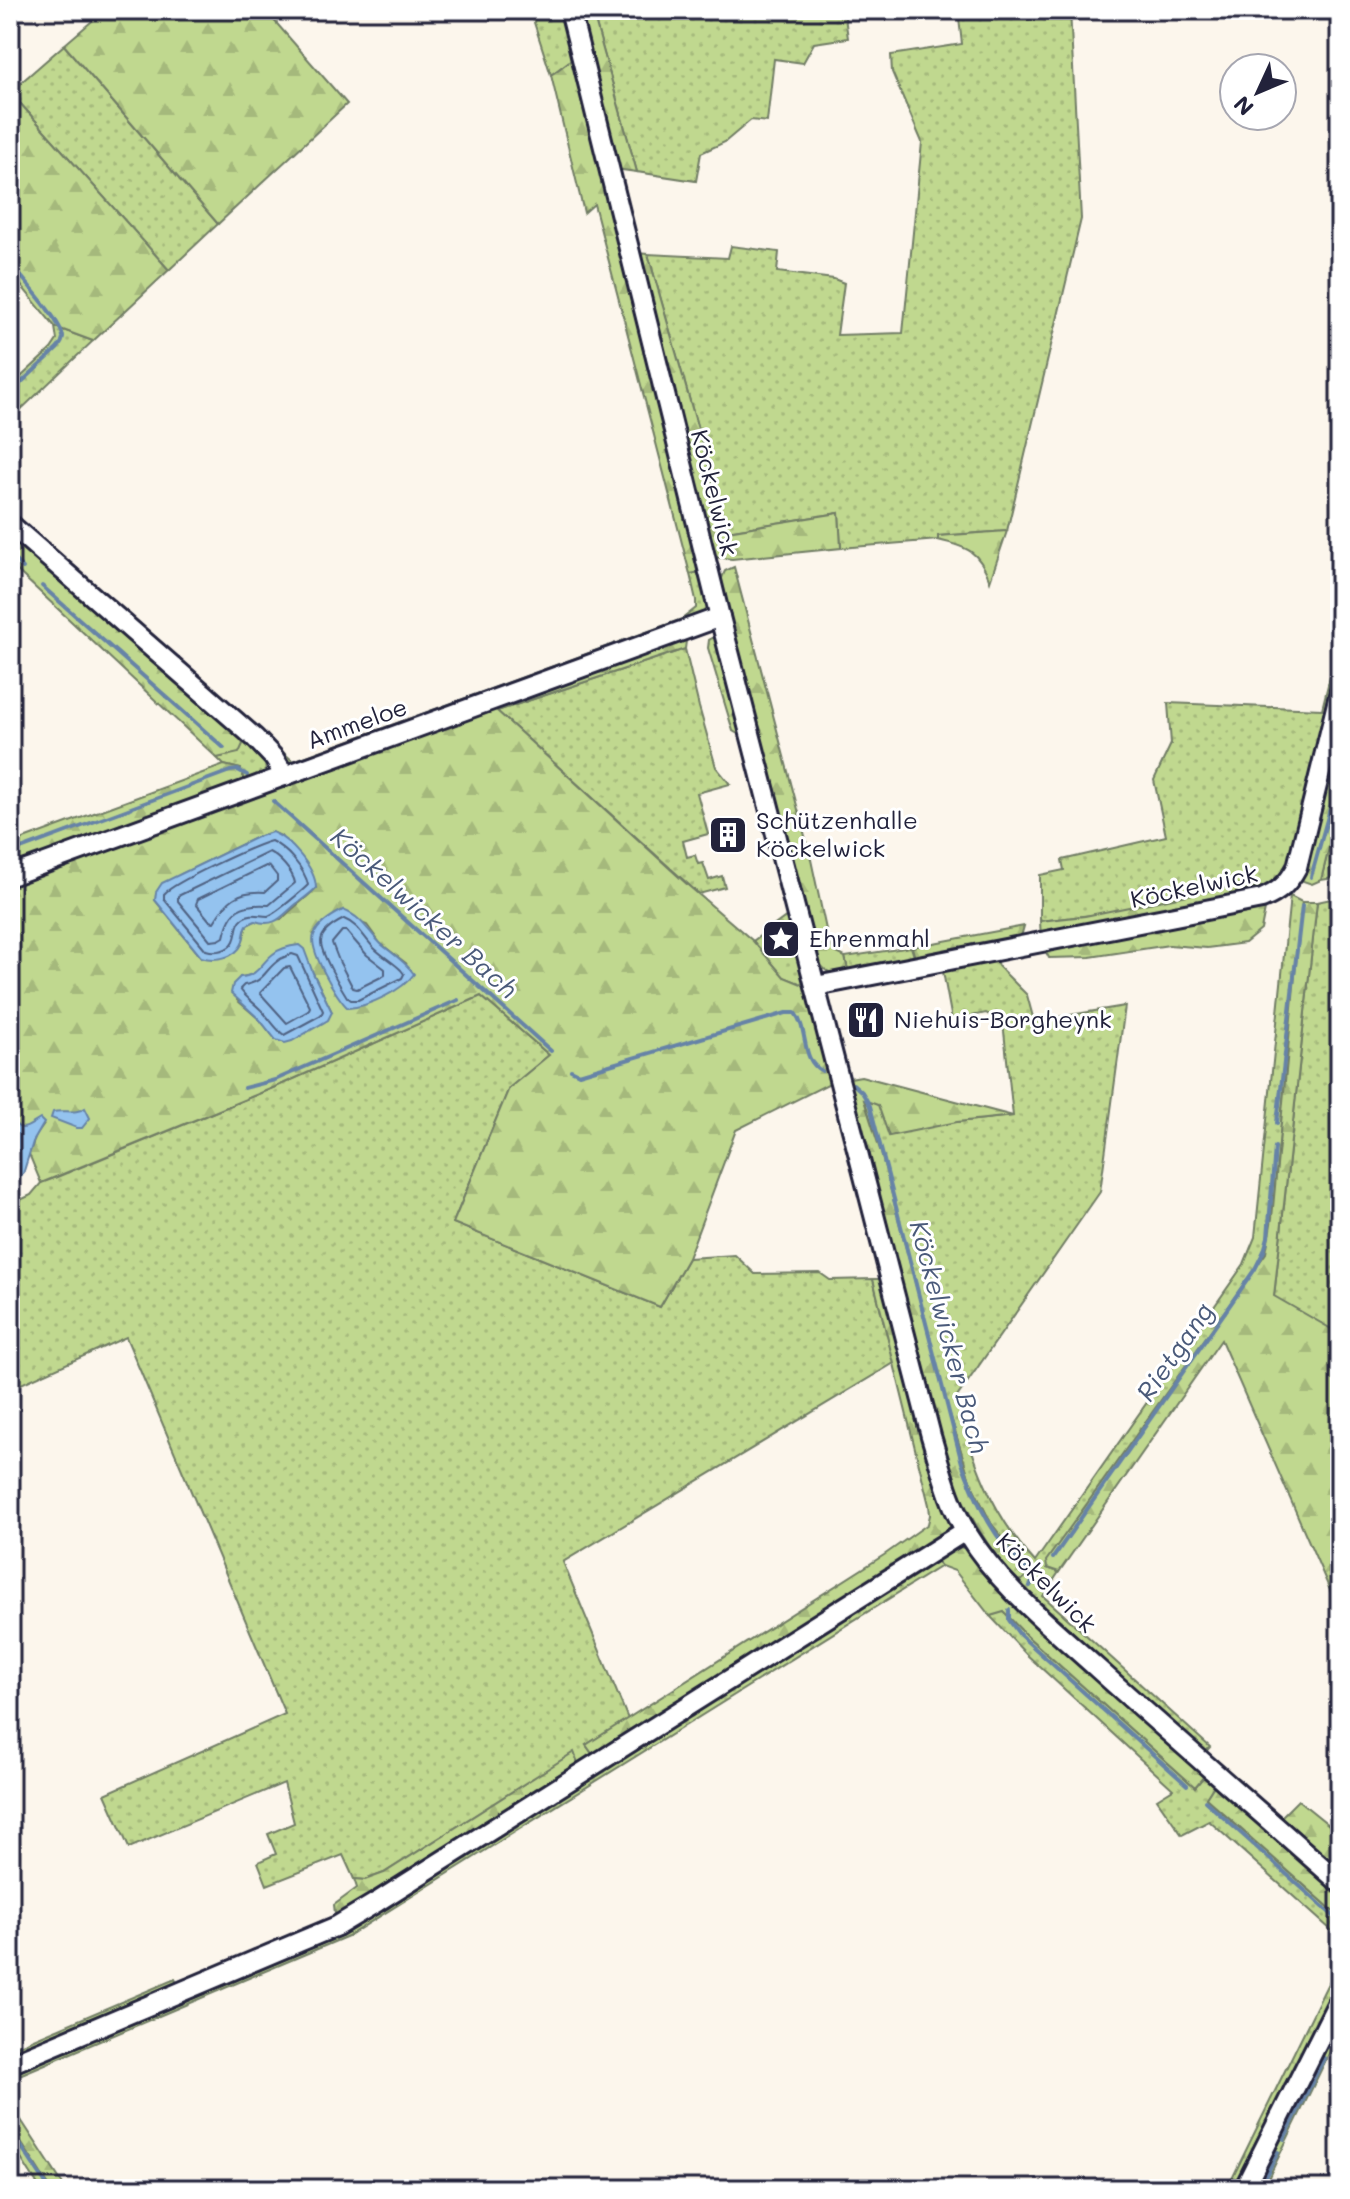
<svg xmlns="http://www.w3.org/2000/svg" width="1350" height="2199" font-family="Mali,sans-serif">
  <defs>
    <pattern id="grass-dots" width="8" height="8" patternUnits="userSpaceOnUse" patternTransform="scale(2)"><rect width="8" height="8" fill="#c0d88f"/><path d="M2 2h.1M6 6h.1" fill="none" stroke="#a5b97c" stroke-width="1.8" stroke-linecap="round"/></pattern>
    <pattern id="forest-firs" width="22" height="20" patternUnits="userSpaceOnUse" patternTransform="scale(2)"><rect width="22" height="20" fill="#c0d88f"/><path d="M5 1l3.5 6h-7zM16 11l3.5 6h-7z" fill="#a5b97c"/></pattern>
  </defs>
  <rect width="100%" height="100%" fill="#fcf6ec"/>
  <filter id="ink" filterUnits="userSpaceOnUse"><feTurbulence type="fractalNoise" baseFrequency=".0125" numOctaves="2"/><feDisplacementMap in="SourceGraphic" scale="16" xChannelSelector="R" yChannelSelector="G"/><feConvolveMatrix kernelMatrix="1 2 1 2 8 2 1 2 1" color-interpolation-filters="sRGB"/></filter>
  <g filter="url(#ink)">
    <!-- grass -->
    <g fill="url(#grass-dots)" stroke="#717d65" stroke-width="2">
      <polygon points="530,10 564,10 575,57 551,75"/>
      <polygon points="592,10 844,10 848,38 814,43 803,63 774,59 767,122 751,120 725,142 701,153 696,181 637,172"/>
      <polygon points="958,10 1070,10 1081,219 1007,531 939,536 938,540 841,548 839,513 727,531 648,254 728,258 731,246 779,252 777,272 834,279 844,283 837,335 903,333 922,142 892,72 891,55 962,44"/>
      <polygon points="64,45 218,224 169,270 10,92"/>
      <polygon points="55,327 93,341 10,420 10,387 51,349 57,340"/>
      <polygon points="10,512 46,541 293,761 682,619 696,608 696,600 690,574 705,571 710,605 705,613 294,767 10,520"/>
      <polygon points="718,635 744,733 740,735 733,731 708,648 709,640"/>
      <polygon points="1340,636 1340,668 1292,869 1262,895 1040,921 1040,875 1064,870 1062,860 1166,836 1154,780 1171,744 1168,703 1322,709"/>
      <polygon points="685,649 699,707 716,767 730,784 697,793 708,834 683,841 687,857 695,855 698,864 703,863 709,880 722,876 725,887 699,894 497,711"/>
      <polygon points="232,724 265,761 266,774 245,787 241,769 224,765 217,758 239,752 242,744"/>
      <polygon points="1340,803 1340,877 1321,880"/>
      <path d="M1290,896L1302,902L1272,1218L1266,1253L1047,1568L1059,1572L1043,1596L1210,1747L1202,1756L1013,1583L981,1544L949,1479L844,1079L850,1078L848,1083L952,1477L981,1535L1016,1580H1022L1030,1573L991,1523L970,1481L946,1401L881,1153L864,1099L878,1105L957,1122L1013,1116L1003,1022L986,1013L952,1020L942,966L995,957L998,966L1027,995L1034,1021L1125,1006L1100,1192L957,1397C972,1460 991,1513 1035,1562L1244,1264L1255,1237Z"/>
      <polygon points="1340,897 1340,1334 1274,1297 1317,902"/>
      <polygon points="791,915 806,971 804,985 784,977 753,941 787,916"/>
      <polygon points="911,947 916,962 849,974 845,957"/>
      <polygon points="481,996 549,1055 509,1088 453,1223 660,1307 688,1258 735,1255 755,1274 820,1273 830,1280 873,1279 894,1363 563,1562 628,1719 586,1745 596,1759 580,1769 574,1753 384,1873 365,1880 354,1879 343,1855 267,1885 258,1862 276,1854 268,1834 294,1823 284,1783 129,1848 105,1794 285,1714 126,1337 10,1389 10,1205 31,1195 41,1183 52,1179 280,1085"/>
      <polygon points="932,1556 941,1566 348,1936 10,2079 10,2068 330,1933"/>
      <polygon points="1004,1611 1027,1636 1195,1787 1205,1775 1215,1784 1206,1798 1340,1917 1340,1938 1209,1821 1182,1835 1157,1799 1173,1789 1026,1654 990,1616"/>
      <polygon points="1340,1965 1340,1988 1239,2189 1227,2189 1327,1985"/>
      <polygon points="175,1979 179,1988 10,2059 10,2049"/>
      <polygon points="1340,2007 1340,2031 1263,2189 1250,2189"/>
      <polygon points="10,2125 51,2189 40,2189 10,2141"/>
    </g>
    <!-- forest -->
    <g fill="url(#forest-firs)" stroke="#717d65" stroke-width="2" fill-rule="evenodd">
      <polygon points="105,10 265,10 347,104 218,224 64,45"/>
      <polygon points="576,10 592,10 637,172 615,169"/>
      <polygon points="575,57 705,571 690,574 594,204 584,213 551,75"/>
      <polygon points="10,92 169,270 93,341 55,327 10,272"/>
      <polygon points="635,253 648,254 727,531 839,513 841,548 732,559 714,557"/>
      <polygon points="10,529 232,724 243,744 239,753 217,758 10,564"/>
      <path d="M1007,531L990,581C979,551 968,547 938,540V536Z"/>
      <path d="M734,567L810,855L828,939L835,952L845,957L849,974C843,973 834,974 829,972C815,966 811,938 807,925L721,593V580L725,571Z"/>
      <path d="M677,638L686,641L685,649L497,711L690,887L753,941L784,977L804,985L811,998L832,1082L736,1130L688,1258L660,1307L453,1223L509,1088L549,1055L481,996L280,1085L41,1183L29,1154L36,1136L43,1126L25,1128L17,1127L10,1107V884ZM272,832L281,836L316,888C306,899 293,907 282,919L255,921L247,925L242,944L201,957L155,900L181,874L257,837ZM336,914L367,925L380,943L407,964L314,934ZM267,961L313,973L332,1012L276,1040L260,1020L237,1000L240,977C253,976 259,971 267,961Z"/>
      <polygon points="1340,703 1340,803 1321,880 1312,884 1303,881 1299,874"/>
      <polygon points="224,765 241,769 245,787 10,873 10,844"/>
      <polygon points="1251,882 1262,895 1041,939 1040,921 1085,916"/>
      <polygon points="1302,902 1317,902 1274,1296 1340,1334 1340,1613 1221,1340 1059,1572 1047,1568 1046,1561 1266,1253 1272,1218"/>
      <polygon points="1266,904 1261,930 1245,943 1207,948 1169,945 1090,957 1049,958 1043,946"/>
      <polygon points="1024,926 1021,937 916,962 912,947"/>
      <path d="M861,1076L1013,1116L957,1122L889,1136L878,1105L864,1100L881,1153L946,1401L970,1481L991,1523L1030,1573L1022,1580L1016,1581C987,1546 970,1518 952,1477L848,1083L850,1078Z"/>
      <polygon points="873,1279 883,1279 950,1518 950,1528 944,1537 596,1759 586,1745 884,1555 928,1524 930,1515 929,1505"/>
      <polygon points="959,1547 968,1549 1205,1775 1195,1787 1027,1636 1004,1612 990,1616 955,1571 941,1566 932,1556 947,1548"/>
      <polygon points="574,1752 580,1769 336,1922 334,1905 357,1888 354,1879 365,1880 384,1873"/>
      <polygon points="1215,1784 1340,1896 1340,1917 1206,1798"/>
      <polygon points="1298,1800 1329,1825 1338,1812 1340,1813 1340,1878 1276,1822"/>
      <polygon points="10,2103 66,2189 51,2189 10,2125"/>
    </g>
    <!-- water -->
    <g fill="#94c3ef" stroke="#6683a7" stroke-width="2">
      <path d="M272,832C289,839 316,868 316,888C309,895 303,899 295,905C282,916 275,928 255,921L247,925C244,931 244,939 242,944C235,959 214,961 201,957L155,900L156,892L162,883L257,837Z"/>
      <path d="M343,910C362,917 368,931 381,944C393,954 405,961 414,974C403,990 368,1007 348,1008C337,999 308,949 314,935C318,924 333,915 343,910Z"/>
      <path d="M299,945L304,949L313,973L332,1012L328,1020L292,1041L285,1043L276,1040L260,1020L231,993L233,984L240,977C259,976 260,964 273,954C279,949 290,946 299,945Z"/>
      <path d="M85,1108L90,1118L82,1128H77L51,1118L53,1112C64,1109 76,1115 85,1108Z"/>
      <path d="M10,1116C21,1136 26,1127 40,1119L44,1123L33,1142L23,1174L20,1177L11,1180Z"/>
    </g>
    <g fill="none" stroke-linecap="round" stroke-linejoin="round">
      <!-- shore -->
      <g stroke="#506283" stroke-width="2">
        <path d="M271,841C286,848 305,869 308,885C302,891 274,915 268,916C258,916 252,912 243,918C235,924 238,933 234,941C229,951 215,953 206,950L164,899V894C174,882 253,846 271,841Z"/>
        <path d="M269,852C279,857 293,872 295,883L269,905C241,903 230,909 224,937L219,940L211,941L178,901V896Z"/>
        <path d="M266,866L270,867L277,876V881L265,892C238,890 227,900 214,922L210,921L196,904L198,899Z"/>
        <path d="M344,919C359,925 363,937 374,948C382,956 393,962 401,970L404,974L402,978L358,1000H351L347,997C340,986 321,954 321,942C321,932 336,923 344,919Z"/>
        <polygon points="342,931 346,931 367,955 385,969 385,975 357,989 353,988 339,961 332,943"/>
        <path d="M292,954L298,956L323,1011L321,1015L284,1035C275,1029 269,1017 260,1009C253,1002 245,997 240,989L244,985C265,982 264,970 279,960C279,959 292,954 292,954Z"/>
        <polygon points="290,967 310,1007 308,1011 287,1023 260,993 284,968"/>
      </g>
      <!-- stream -->
      <g stroke="#6683a7" stroke-width="4">
        <path d="M10,263C21,277 64,324 63,338C62,344 60,345 57,349L10,393"/>
        <polyline points="10,556 23,568"/>
        <polyline points="42,586 224,748"/>
        <polyline points="273,801 551,1051"/>
        <polyline points="10,853 230,771 238,770 247,775"/>
        <polyline points="1311,877 1340,773"/>
        <path d="M571,1070L579,1074L786,1013H795C809,1030 800,1060 822,1071"/>
        <path d="M853,1084L862,1092L870,1106L962,1463C974,1495 987,1525 1009,1551C1018,1561 1027,1569 1034,1579L1030,1586"/>
        <polyline points="244,1088 275,1080 458,1000"/>
        <polyline points="1277,1123 1302,906"/>
        <polyline points="1053,1558 1255,1269 1264,1251 1268,1237 1275,1147"/>
        <polyline points="1009,1610 1009,1620 1020,1635 1187,1785"/>
        <polyline points="1205,1801 1340,1922"/>
        <polyline points="1329,2047 1340,2025"/>
        <polyline points="10,2129 49,2189"/>
        <polyline points="1284,2139 1324,2058"/>
        <polyline points="1259,2189 1278,2152"/>
      </g>
      <defs>
        <g id="minor">
          <path d="M570,10L720,617L931,1436C941,1469 949,1504 967,1533C1000,1587 1052,1627 1098,1669C1178,1741 1259,1811 1340,1883"/>
          <polyline points="10,524 255,738 274,758 285,776"/>
          <polyline points="10,876 720,617"/>
          <path d="M816,986L1262,899C1279,892 1288,884 1297,867L1340,691"/>
          <polyline points="10,2064 337,1926 377,1902 965,1531"/>
          <polyline points="1244,2189 1340,1998"/>
        </g>
      </defs>
      <!-- minor casing -->
      <use href="#minor" stroke="#22223b" stroke-width="24"/>
      <!-- minor -->
      <use href="#minor" stroke="#fff" stroke-width="18"/>
    </g>
  </g>
  <!-- icons -->
  <defs>
    <symbol id="building-square" viewBox="-11 -11 22 22"><rect x="-9" y="-9" width="18" height="18" rx="4" fill="#22223b" stroke="#fff"/><path d="M-4-6H4V6H1V3H-1V6H-4ZM-2.5-4.3h1.7v1.8h-1.7ZM.8-4.3h1.7v1.8H.8ZM-2.5-1h1.7V.8h-1.7ZM.8-1h1.7V.8H.8Z" fill="#fff"/></symbol>
    <symbol id="sight-square" viewBox="-11 -11 22 22"><rect x="-9" y="-9" width="18" height="18" rx="4" fill="#22223b" stroke="#fff"/><path d="M0-6L1.8-2.2L6-1.7L2.9 1.2L3.7 5.4L0 3.3L-3.7 5.4L-2.9 1.2L-6-1.7L-1.8-2.2Z" fill="#fff"/></symbol>
    <symbol id="restaurant-square" viewBox="-11 -11 22 22"><rect x="-9" y="-9" width="18" height="18" rx="4" fill="#22223b" stroke="#fff"/><path d="M-5-6h1v4h1v-4h1v4h1v-4h1v5L-1.5 .5V6h-2V.5L-5-1ZM5-6V6H3V1.5H1.5Q1.5-4 5-6Z" fill="#fff"/></symbol>
  </defs>
  <g fill-rule="evenodd">
    <use href="#building-square" x="706" y="813" width="44" height="44"/>
    <use href="#sight-square" x="759" y="917" width="44" height="44"/>
    <use href="#restaurant-square" x="844" y="998" width="44" height="44"/>
  </g>
  <g text-anchor="middle" stroke-width="6" stroke-linejoin="round" paint-order="stroke">
    <!-- street labels -->
    <g font-size="24" fill="#22223b" stroke="#fff">
      <text transform="translate(714 493) rotate(76)" y="8">Köckelwick</text>
      <text transform="translate(357 724) rotate(-20)" y="8">Ammeloe</text>
      <text transform="translate(1194 887) rotate(-12)" y="8">Köckelwick</text>
      <text transform="translate(1046 1583) rotate(45)" y="8">Köckelwick</text>
    </g>
    <!-- poi labels -->
    <g font-size="24" fill="#22223b" stroke="#fff" text-anchor="start">
      <text x="756" y="829">Schützenhalle<tspan x="756" dy="28">Köckelwick</tspan></text>
      <text x="809" y="947">Ehrenmahl</text>
      <text x="894" y="1028">Niehuis-Borgheynk</text>
    </g>
    <!-- water labels -->
    <g font-size="26" font-style="italic" fill="#4a5a7a" stroke="#fff">
      <text transform="translate(424 913) rotate(42)" y="9">Köckelwicker Bach</text>
      <text transform="translate(949 1337) rotate(75)" y="9">Köckelwicker Bach</text>
      <text transform="translate(1175 1352) rotate(-55)" y="9">Rietgang</text>
    </g>
  </g>
  <!-- margin -->
  <rect width="1350" height="2199" fill="none" stroke="#fff" stroke-width="40"/>
  <rect x="20" y="20" width="1310" height="2159" fill="none" stroke="#22223b" stroke-width="3" filter="url(#ink)"/>
  <!-- north arrow -->
  <g transform="translate(1258 92) rotate(226)"><circle r="38" fill="#ffffff" stroke="#a7a7b1" stroke-width="2"/>
  <path d="M0-6L14 30L0 20L-14 30Z" fill="#22223b"/>
  <text y="-12" font-size="22" font-weight="bold" text-anchor="middle" fill="#22223b">N</text>
  </g>
</svg>
